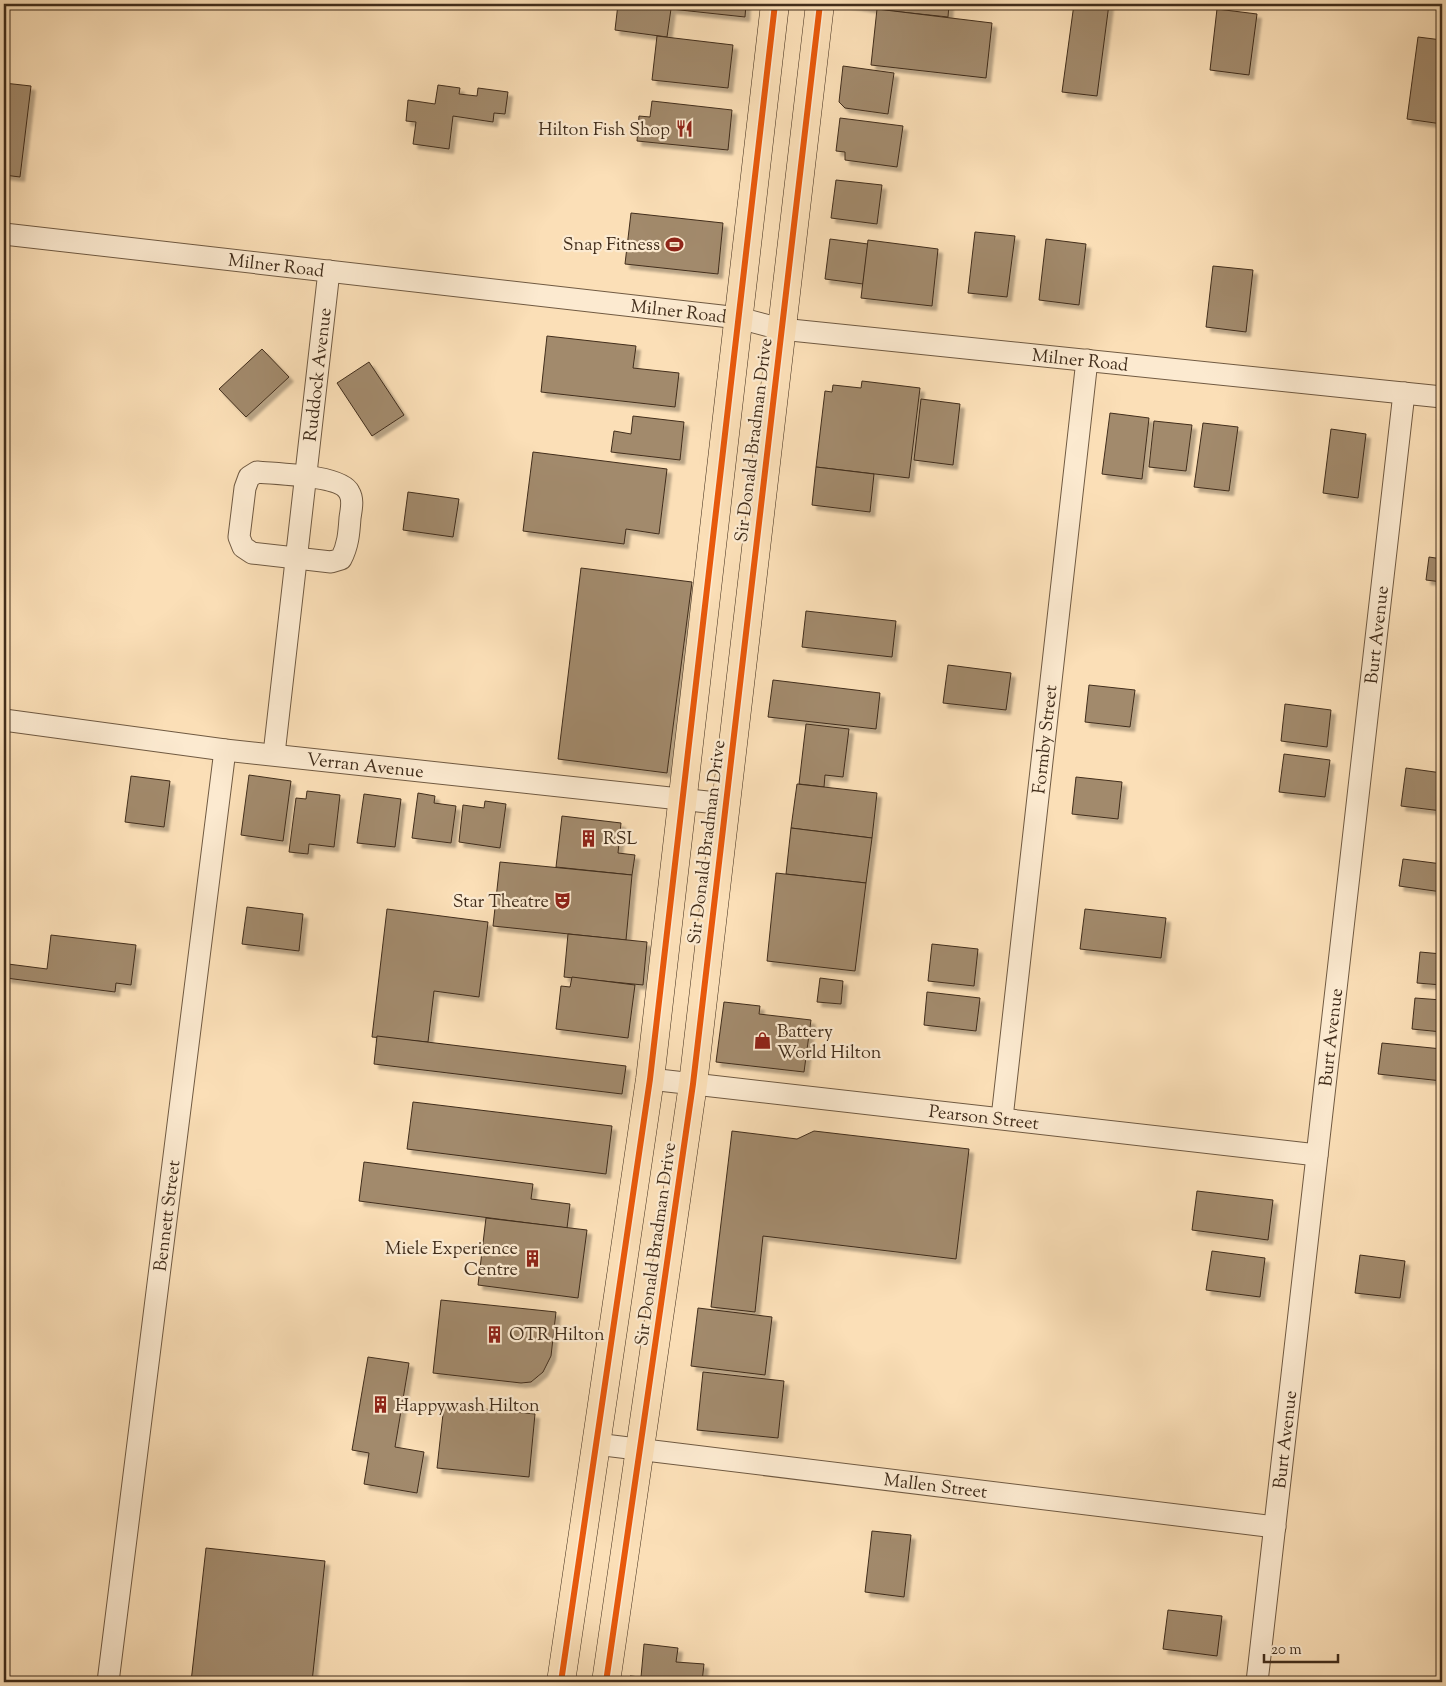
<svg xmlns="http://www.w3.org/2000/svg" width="1446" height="1686" font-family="'Sorts Mill Goudy',serif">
  <defs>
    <filter id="shadow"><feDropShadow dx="4.5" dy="4.5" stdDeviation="1" flood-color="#0004"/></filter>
  </defs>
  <rect width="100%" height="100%" fill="#fbdfb7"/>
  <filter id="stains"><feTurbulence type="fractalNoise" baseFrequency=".004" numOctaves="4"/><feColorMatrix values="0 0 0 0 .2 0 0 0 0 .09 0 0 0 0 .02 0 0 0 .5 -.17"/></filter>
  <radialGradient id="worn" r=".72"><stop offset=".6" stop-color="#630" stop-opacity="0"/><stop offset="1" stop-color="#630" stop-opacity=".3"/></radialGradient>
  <!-- building -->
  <g fill="#a28a6c" stroke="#412d1b" filter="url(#shadow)">
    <polygon points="618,4 746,4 745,17 671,9 667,37 615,30"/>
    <polygon points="847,4 883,4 882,10"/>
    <polygon points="883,4 949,4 948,17 882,10"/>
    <polygon points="1074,4 1109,4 1097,96 1062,92"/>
    <polygon points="877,9 992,23 986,78 871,65"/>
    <polygon points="1217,9 1257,14 1249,75 1210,70"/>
    <polygon points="657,36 733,45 728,88 652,80"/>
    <polygon points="1418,37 1442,40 1442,124 1407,119"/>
    <polygon points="843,66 894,73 888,114 845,108 839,102"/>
    <polygon points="4,83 31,86 20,177 4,175"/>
    <polygon points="438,85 460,88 459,94 477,96 478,88 508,92 505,114 494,113 493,122 453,116 449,149 413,144 416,122 406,121 408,100 435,104"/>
    <polygon points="652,101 732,110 728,150 637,141 639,116 650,117"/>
    <polygon points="840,118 903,126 897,167 845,160 845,152 836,151"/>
    <polygon points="836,180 882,185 877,224 831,218"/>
    <polygon points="631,213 723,223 718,274 625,264"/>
    <polygon points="975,232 1015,236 1007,297 968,293"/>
    <polygon points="830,239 868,244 863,284 825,279"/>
    <polygon points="1046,239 1086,244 1079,305 1039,300"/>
    <polygon points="868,240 938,249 932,306 861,298"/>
    <polygon points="1213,266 1253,270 1246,332 1206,327"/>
    <polygon points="547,336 636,346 633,368 679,373 675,407 541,392"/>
    <polygon points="262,349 289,377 246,417 219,389"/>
    <polygon points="369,362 404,415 372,436 337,383"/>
    <polygon points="862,381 920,388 909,478 816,467 825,391 832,392 833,385 861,388"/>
    <polygon points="921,399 960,404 953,465 914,460"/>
    <polygon points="1110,413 1149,418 1142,479 1102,474"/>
    <polygon points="633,416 684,422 680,460 611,452 614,431 631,434"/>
    <polygon points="1154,421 1192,425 1186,471 1149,467"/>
    <polygon points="1203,423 1238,427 1229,491 1194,487"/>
    <polygon points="1331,429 1366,434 1358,498 1323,493"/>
    <polygon points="533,452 667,469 659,534 626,529 624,544 523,531"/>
    <polygon points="816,467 874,474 870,512 812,505"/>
    <polygon points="408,492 459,499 453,537 403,530"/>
    <polygon points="1429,557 1442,559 1442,582 1426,580"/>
    <polygon points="581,568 692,582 667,773 558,759"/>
    <polygon points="806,611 896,621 892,657 802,647"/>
    <polygon points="948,665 1011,673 1006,710 943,703"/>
    <polygon points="773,680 880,693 876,729 768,717"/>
    <polygon points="1089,685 1135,690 1130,727 1085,722"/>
    <polygon points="1285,704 1331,710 1327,747 1281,741"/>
    <polygon points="806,724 849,729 843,777 825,775 824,787 799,784"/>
    <polygon points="1284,754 1330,760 1325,797 1279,792"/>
    <polygon points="1406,768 1442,773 1442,811 1401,806"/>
    <polygon points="249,775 291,781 283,841 241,835"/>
    <polygon points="131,776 170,781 164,827 125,822"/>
    <polygon points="1076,777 1122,782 1118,819 1072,814"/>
    <polygon points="797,784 877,793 872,838 791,828"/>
    <polygon points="307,791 340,795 334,847 309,844 308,854 289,852 296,798 306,799"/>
    <polygon points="418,793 435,796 434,803 456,806 451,843 412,838"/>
    <polygon points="364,794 401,799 395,847 357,843"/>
    <polygon points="485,801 506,804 500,848 459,842 463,805 484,808"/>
    <polygon points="562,816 621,823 618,853 635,855 632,875 556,867"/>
    <polygon points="791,828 872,838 866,883 786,874"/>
    <polygon points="1403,859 1442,864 1442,892 1399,886"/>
    <polygon points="500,862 632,875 626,940 493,926"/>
    <polygon points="776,873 866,883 855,971 767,961"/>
    <polygon points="247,907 303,914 299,951 242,944"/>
    <polygon points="387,909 488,922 479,997 434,991 428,1042 372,1037"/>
    <polygon points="1085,909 1166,918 1161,958 1080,949"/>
    <polygon points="568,934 647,942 643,985 564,977"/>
    <polygon points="51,935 136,945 131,985 116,983 115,992 6,978 8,964 47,969"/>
    <polygon points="932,944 978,949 974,986 928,981"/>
    <polygon points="1420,952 1442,954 1442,985 1417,983"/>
    <polygon points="572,977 635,985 628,1038 556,1029 561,986 570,987"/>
    <polygon points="820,978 843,981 841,1004 817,1002"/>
    <polygon points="927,992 980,998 976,1031 924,1025"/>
    <polygon points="1415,998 1442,1000 1442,1032 1412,1029"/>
    <polygon points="724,1002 760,1006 759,1014 811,1020 804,1072 716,1062"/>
    <polygon points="377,1036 626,1066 622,1094 374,1064"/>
    <polygon points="1382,1043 1442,1049 1442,1081 1378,1074"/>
    <polygon points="413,1102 612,1126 606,1174 407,1149"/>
    <polygon points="732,1131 797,1139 814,1131 969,1149 956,1259 763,1236 755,1312 711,1307"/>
    <polygon points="364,1162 533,1184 531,1199 570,1204 567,1228 359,1201"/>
    <polygon points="1197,1191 1273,1200 1268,1240 1192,1230"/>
    <polygon points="486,1218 587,1230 578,1298 478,1285"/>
    <polygon points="1212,1251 1265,1258 1260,1297 1206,1290"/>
    <polygon points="1360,1255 1405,1261 1400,1298 1355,1293"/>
    <polygon points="441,1300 556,1312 551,1356 543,1372 531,1382 521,1383 433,1373"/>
    <polygon points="698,1308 772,1317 765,1375 691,1366"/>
    <polygon points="368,1357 409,1363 395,1447 424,1452 417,1493 364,1484 369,1453 352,1450"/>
    <polygon points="703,1372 784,1381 778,1438 697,1430"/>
    <polygon points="444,1405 535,1414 529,1477 437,1468"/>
    <polygon points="872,1531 911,1535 904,1597 865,1592"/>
    <polygon points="206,1548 325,1561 312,1682 191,1682"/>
    <polygon points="1168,1610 1222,1616 1217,1656 1163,1649"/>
    <polygon points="644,1644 678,1648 676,1662 704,1664 702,1682 629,1682 630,1676 641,1677"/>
  </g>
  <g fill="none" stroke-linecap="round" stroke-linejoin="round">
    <defs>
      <g id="minor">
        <path id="s1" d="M4,234L739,318L781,329L1442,397"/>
        <path d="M257,472C275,474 341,475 349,492C354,500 351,510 350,518C349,533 348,546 341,559L331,562L252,553L243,547L239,537L245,488L249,477Z"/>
        <path id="s2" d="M4,720L225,750L726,804"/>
        <path id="s3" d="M274,754L329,271"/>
        <path id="s4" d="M650,1079L1317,1155"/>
        <path id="s5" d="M1002,1118L1087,360"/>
        <path id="s6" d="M596,1444L1275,1527"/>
        <path id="s7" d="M108,1682L225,750"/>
        <path id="s8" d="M1257,1682L1404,393"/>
      </g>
      <g id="primary">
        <polyline points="561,1682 650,1079 775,4"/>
        <polyline points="606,1682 693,1084 820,4"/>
      </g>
    </defs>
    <!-- minor casing -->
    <use href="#minor" stroke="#705a42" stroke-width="23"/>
    <!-- primary casing -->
    <use href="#primary" stroke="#412d1b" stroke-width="29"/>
    <!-- minor -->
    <use href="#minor" stroke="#fcead0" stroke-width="21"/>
    <!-- primary -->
    <use href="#primary" stroke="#fbdfb7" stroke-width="28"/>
    <defs>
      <g id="cycleway">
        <polyline points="561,1682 650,1079 775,4"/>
        <polyline points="606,1682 693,1084 820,4"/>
      </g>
    </defs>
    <!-- cycleway casing -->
    <use href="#cycleway" stroke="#fcead0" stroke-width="9"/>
    <!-- cycleway -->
    <use href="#cycleway" stroke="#e8590c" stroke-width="6"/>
  </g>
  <!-- icons -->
  <defs>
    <symbol id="restaurant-bare" viewBox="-9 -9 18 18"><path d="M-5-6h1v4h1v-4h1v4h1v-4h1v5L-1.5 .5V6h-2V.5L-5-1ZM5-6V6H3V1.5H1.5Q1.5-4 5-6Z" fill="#8f2418" stroke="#fcead0" stroke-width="2.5" paint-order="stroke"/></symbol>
    <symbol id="stadium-bare" viewBox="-9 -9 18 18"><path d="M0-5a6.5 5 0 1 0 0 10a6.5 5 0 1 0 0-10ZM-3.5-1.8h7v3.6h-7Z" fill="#8f2418" stroke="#fcead0" stroke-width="2.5" paint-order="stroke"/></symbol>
    <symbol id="building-bare" viewBox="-9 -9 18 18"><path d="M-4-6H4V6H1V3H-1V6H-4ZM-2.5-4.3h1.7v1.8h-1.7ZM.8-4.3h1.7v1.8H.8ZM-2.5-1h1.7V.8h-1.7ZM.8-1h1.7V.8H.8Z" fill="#8f2418" stroke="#fcead0" stroke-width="2.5" paint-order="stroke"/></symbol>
    <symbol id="theatre-bare" viewBox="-9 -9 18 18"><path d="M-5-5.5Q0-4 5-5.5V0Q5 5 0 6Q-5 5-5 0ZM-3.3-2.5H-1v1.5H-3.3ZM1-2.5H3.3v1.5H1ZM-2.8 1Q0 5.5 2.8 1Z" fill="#8f2418" stroke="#fcead0" stroke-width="2.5" paint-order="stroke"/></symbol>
    <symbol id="shop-bare" viewBox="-9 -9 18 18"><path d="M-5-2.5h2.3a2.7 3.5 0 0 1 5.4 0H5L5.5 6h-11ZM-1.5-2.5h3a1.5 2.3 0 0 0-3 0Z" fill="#8f2418" stroke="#fcead0" stroke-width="2.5" paint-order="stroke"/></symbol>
  </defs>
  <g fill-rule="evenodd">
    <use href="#restaurant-bare" x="672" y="116" width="25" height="25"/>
    <use href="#stadium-bare" x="662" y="232" width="25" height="25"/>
    <use href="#building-bare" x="576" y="826" width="25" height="25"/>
    <use href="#theatre-bare" x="550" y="888" width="25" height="25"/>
    <use href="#shop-bare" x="750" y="1028" width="25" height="25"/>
    <use href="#building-bare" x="520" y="1246" width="25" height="25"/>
    <use href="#building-bare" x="482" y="1322" width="25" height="25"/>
    <use href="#building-bare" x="368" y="1392" width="25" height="25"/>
  </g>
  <g text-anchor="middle" stroke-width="4.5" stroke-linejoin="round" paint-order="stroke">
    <!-- poi labels -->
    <g font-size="18" fill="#412d1b" stroke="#fcead0" text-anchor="end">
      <text x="670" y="135">Hilton Fish Shop</text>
      <text x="660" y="250">Snap Fitness</text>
      <text x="603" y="844" text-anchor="start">RSL</text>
      <text x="549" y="907">Star Theatre</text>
      <text x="777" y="1037" text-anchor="start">Battery<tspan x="777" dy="21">World Hilton</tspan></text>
      <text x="518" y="1254">Miele Experience<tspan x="518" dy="21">Centre</tspan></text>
      <text x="509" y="1340" text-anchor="start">OTR Hilton</text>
      <text x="395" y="1411" text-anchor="start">Happywash Hilton</text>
    </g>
    <!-- street labels -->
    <g font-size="18" fill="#412d1b" stroke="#fcead0">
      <text dy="6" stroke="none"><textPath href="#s1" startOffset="274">Milner Road</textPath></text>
      <text dy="6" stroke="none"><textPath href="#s1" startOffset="679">Milner Road</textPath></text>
      <text dy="6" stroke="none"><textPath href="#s1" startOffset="1084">Milner Road</textPath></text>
      <text dy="6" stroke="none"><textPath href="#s3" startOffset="382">Ruddock Avenue</textPath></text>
      <text transform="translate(753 440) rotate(-83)" y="6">Sir Donald Bradman Drive</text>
      <text dy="6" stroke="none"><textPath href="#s8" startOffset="1054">Burt Avenue</textPath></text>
      <text dy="6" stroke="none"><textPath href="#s5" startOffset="381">Formby Street</textPath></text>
      <text dy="6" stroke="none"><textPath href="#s2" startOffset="364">Verran Avenue</textPath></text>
      <text transform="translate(706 842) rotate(-83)" y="6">Sir Donald Bradman Drive</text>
      <text dy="6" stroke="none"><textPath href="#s8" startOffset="649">Burt Avenue</textPath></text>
      <text dy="6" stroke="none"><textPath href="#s4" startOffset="336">Pearson Street</textPath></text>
      <text dy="6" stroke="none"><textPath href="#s7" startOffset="470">Bennett Street</textPath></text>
      <text transform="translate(655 1244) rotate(-82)" y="6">Sir Donald Bradman Drive</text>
      <text dy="6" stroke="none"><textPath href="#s8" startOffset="244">Burt Avenue</textPath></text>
      <text dy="6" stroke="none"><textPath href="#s6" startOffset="342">Mallen Street</textPath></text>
    </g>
  </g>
  <!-- margin -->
  <rect width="1446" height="1686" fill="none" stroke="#fbdfb7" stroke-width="20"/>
  <rect x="5" y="5" width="1436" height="1676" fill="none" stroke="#412d1b" stroke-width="2.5"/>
  <rect x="10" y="10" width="1426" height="1666" fill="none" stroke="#412d1b"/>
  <!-- scale -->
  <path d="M1264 1654v8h74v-8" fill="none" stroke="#412d1b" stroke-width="2.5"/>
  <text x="1271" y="1654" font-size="15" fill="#412d1b" stroke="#fcead0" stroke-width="4" paint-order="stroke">20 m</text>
  <rect width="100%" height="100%" filter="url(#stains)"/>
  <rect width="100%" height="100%" fill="url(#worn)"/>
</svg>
